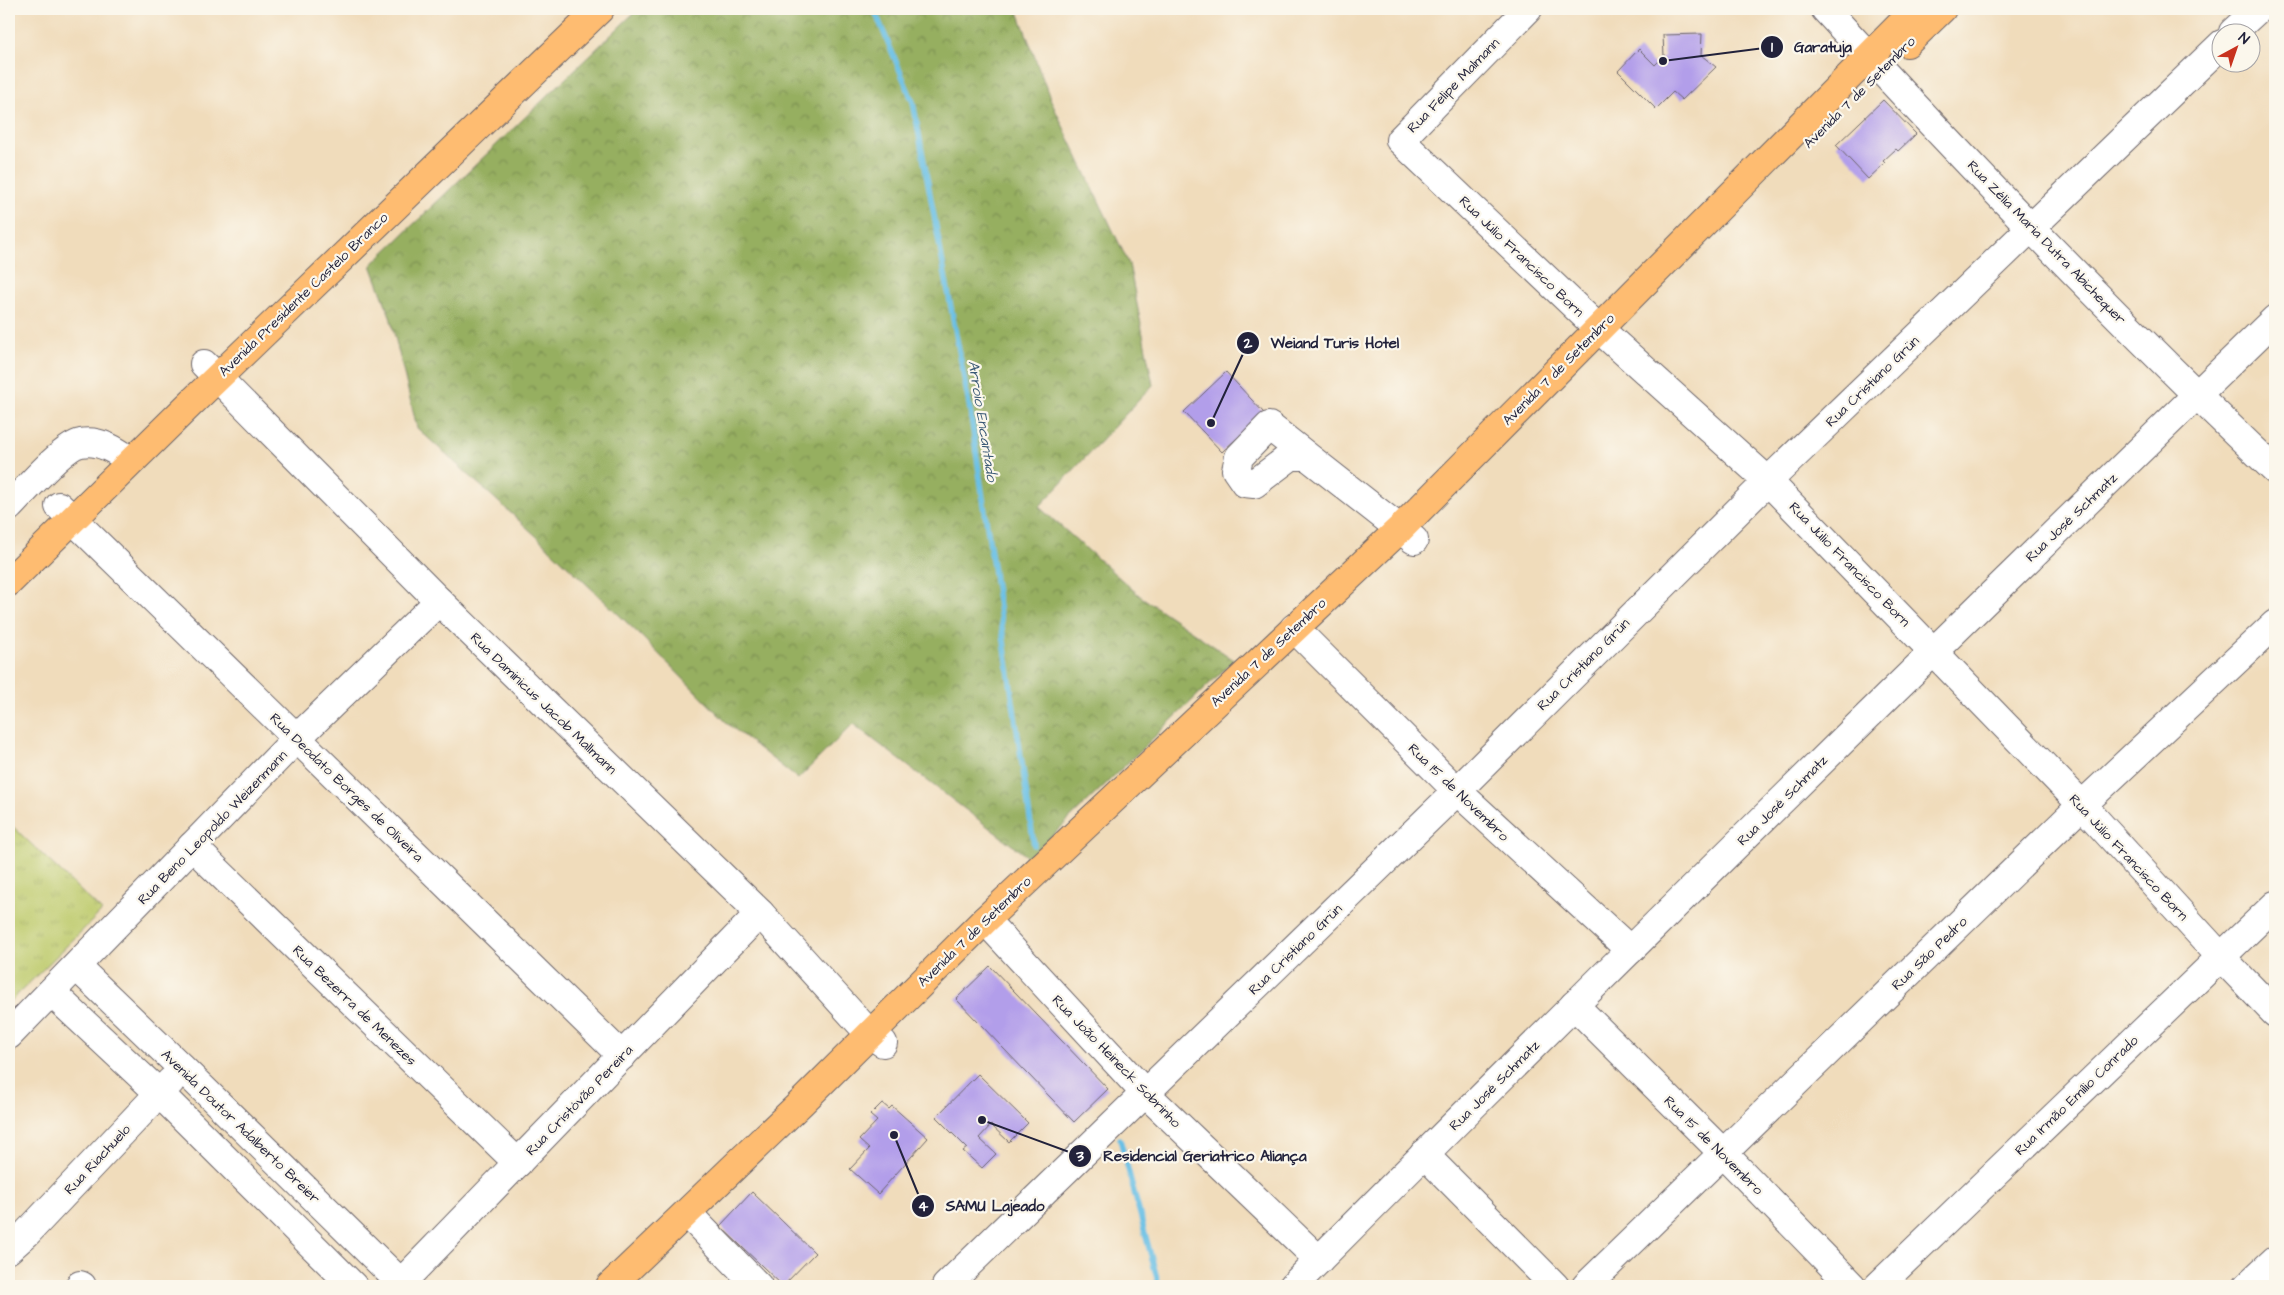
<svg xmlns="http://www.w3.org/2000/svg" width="2284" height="1295" font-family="'Architects Daughter',sans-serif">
  <defs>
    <pattern id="forest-crowns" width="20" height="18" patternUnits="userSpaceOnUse" patternTransform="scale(1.25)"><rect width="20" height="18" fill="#96af60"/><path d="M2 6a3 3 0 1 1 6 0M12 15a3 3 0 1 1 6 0" fill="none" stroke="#7a8e50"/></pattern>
    <pattern id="park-tufts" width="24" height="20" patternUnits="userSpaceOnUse" patternTransform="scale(1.25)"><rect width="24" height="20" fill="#becb6d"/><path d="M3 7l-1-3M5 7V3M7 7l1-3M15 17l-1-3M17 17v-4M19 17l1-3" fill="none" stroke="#a3ae5f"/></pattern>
  </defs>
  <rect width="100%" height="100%" fill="#fbf7ec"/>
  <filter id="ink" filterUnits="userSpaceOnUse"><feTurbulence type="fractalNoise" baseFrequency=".02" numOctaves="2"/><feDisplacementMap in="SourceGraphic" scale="10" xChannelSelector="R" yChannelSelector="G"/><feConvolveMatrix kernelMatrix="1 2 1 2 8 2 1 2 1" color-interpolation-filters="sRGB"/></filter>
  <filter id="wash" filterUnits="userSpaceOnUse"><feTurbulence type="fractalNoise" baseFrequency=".0096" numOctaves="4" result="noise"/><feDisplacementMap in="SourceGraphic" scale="20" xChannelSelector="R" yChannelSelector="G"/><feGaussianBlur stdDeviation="1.12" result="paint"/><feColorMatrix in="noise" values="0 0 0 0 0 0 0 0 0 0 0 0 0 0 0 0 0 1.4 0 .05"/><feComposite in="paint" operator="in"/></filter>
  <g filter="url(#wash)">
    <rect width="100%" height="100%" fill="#f0dcbb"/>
    <!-- forest -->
    <polygon fill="url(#forest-crowns)" stroke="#5c684e" points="638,9 1017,9 1051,101 1129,264 1153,385 1039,507 1140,596 1234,660 1029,858 853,724 798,779 728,724 639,634 535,535 417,428 390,316 371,265"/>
    <!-- park -->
    <polygon fill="url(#park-tufts)" stroke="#707654" points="9,823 102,911 9,1003"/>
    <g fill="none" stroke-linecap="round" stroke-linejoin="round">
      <!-- stream -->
      <g stroke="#68bfe5" stroke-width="5.5">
        <polyline points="874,9 913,102 970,410 1034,845"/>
        <polyline points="1120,1139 1159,1286"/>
      </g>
    </g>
    <g id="blocks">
      <!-- building -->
      <g fill="#b29eea">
        <polygon points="1702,34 1701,55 1716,67 1682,100 1673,92 1656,109 1618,71 1639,49 1655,65 1664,56 1663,35"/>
        <polygon points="1883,100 1916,134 1898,151 1896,149 1883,161 1885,163 1868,179 1836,145"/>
        <polygon points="1226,372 1264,413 1222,452 1184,412"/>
        <polygon points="990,966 1108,1089 1074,1122 956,999"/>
        <polygon points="978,1074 1028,1123 1009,1142 991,1125 979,1138 996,1154 982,1168 963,1151 967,1148 936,1117"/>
        <polygon points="882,1103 889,1109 892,1106 928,1138 878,1194 850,1169 869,1149 859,1140 877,1121 870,1115"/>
        <polygon points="752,1192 815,1253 783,1286 720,1226"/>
      </g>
    </g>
  </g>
  <g filter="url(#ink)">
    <use href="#blocks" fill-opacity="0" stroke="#6a6368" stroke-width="1"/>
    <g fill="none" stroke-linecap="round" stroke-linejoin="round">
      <defs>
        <g id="minor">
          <polyline points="1528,9 1400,140 1598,328 1768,481 2082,805 2221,957 2275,1013"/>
          <path d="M1825,9C1970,167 2119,322 2275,470"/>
          <polyline points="2233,32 2258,9"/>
          <polyline points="204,364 439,601 760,913 869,1033 883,1043"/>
          <polyline points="1307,456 1269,426 1239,457 1236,470 1245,483 1254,484 1291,456 1307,456 1414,540"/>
          <polyline points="59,506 622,1056"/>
          <path d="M9,507C23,493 63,446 81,443C99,439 117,451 131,461"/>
          <polyline points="1294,628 1457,791 1630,950"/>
          <polyline points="192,846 518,1163"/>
          <polyline points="985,920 1145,1093 1319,1260"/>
          <polyline points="77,967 183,1069 404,1286"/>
          <polyline points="51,992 159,1093 353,1286"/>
          <polyline points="1574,1005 1723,1153 1852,1286"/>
          <polyline points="9,1035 297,738 439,601"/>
          <polyline points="1424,1154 1555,1286"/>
          <polyline points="687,1213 758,1286"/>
          <polyline points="9,1249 27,1233 171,1081"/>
          <polyline points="80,1285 82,1286"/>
          <polyline points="398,1286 760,913"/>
          <polyline points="946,1286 1457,791 1768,481 2222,44"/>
          <path d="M1293,1286C1617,960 1945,639 2275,319"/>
          <polyline points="1586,1286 2082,805 2275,624"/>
          <polyline points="1878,1286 2275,905"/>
          <polyline points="2247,1286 2275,1260"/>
        </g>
        <g id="major">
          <polyline points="1907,43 1942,9"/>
          <polyline points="9,582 187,407 600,9"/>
          <polyline points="610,1286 802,1102 985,920 1400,529 1916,9"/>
        </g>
      </defs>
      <!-- minor casing -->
      <use href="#minor" stroke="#6a6368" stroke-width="30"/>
      <!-- major casing -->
      <use href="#major" stroke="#6a6368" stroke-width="30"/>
      <!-- minor -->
      <use href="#minor" stroke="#fff" stroke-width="28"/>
      <!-- major -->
      <use href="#major" stroke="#febc71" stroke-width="28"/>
    </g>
  </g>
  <g text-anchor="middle" stroke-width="4.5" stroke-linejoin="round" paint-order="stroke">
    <!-- street labels -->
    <g font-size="14" fill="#22223b" stroke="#fbf7ec">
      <text transform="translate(1453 85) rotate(-46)" y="5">Rua Felipe Malmann</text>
      <text transform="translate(1859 92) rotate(-45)" y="5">Avenida 7 de Setembro</text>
      <text transform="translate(2047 242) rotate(46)" y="5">Rua Zélia Maria Dutra Abichequer</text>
      <text transform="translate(1522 256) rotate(44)" y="5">Rua Júlio Francisco Born</text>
      <text transform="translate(303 294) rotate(-44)" y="5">Avenida Presidente Castelo Branco</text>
      <text transform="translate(1558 369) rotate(-45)" y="5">Avenida 7 de Setembro</text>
      <text transform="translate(1872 381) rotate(-44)" y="5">Rua Cristiano Grün</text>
      <text transform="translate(2071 517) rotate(-44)" y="5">Rua José Schmatz</text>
      <text transform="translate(1850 564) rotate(46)" y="5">Rua Júlio Francisco Born</text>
      <text transform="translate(1268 652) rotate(-43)" y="5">Avenida 7 de Setembro</text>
      <text transform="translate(1583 664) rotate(-45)" y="5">Rua Cristiano Grün</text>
      <text transform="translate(544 703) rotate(44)" y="5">Rua Daminicus Jacob Mallmann</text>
      <text transform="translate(347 787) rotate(44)" y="5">Rua Deodato Borges de Oliveira</text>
      <text transform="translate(1459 792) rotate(44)" y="5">Rua 15 de Novembro</text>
      <text transform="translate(1782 800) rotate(-45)" y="5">Rua José Schmatz</text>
      <text transform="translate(212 827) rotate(-46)" y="5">Rua Beno Leopoldo Weizenmann</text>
      <text transform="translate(2129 857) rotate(47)" y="5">Rua Júlio Francisco Born</text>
      <text transform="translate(974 931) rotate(-44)" y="5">Avenida 7 de Setembro</text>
      <text transform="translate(1295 949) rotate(-44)" y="5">Rua Cristiano Grün</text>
      <text transform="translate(1929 953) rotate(-44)" y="5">Rua São Pedro</text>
      <text transform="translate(355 1005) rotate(44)" y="5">Rua Bezerra de Menezes</text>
      <text transform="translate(1117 1061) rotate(46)" y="5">Rua João Heineck Sobrinho</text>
      <text transform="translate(1494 1085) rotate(-45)" y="5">Rua José Schmatz</text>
      <text transform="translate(2076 1095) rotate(-44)" y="5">Rua Irmão Emílio Conrado</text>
      <text transform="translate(579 1100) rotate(-46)" y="5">Rua Cristóvão Pereira</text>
      <text transform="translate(241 1126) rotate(44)" y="5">Avenida Doutor Adalberto Breier</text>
      <text transform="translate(1714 1145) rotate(45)" y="5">Rua 15 de Novembro</text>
      <text transform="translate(97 1159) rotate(-47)" y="5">Rua Riachuelo</text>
    </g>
    <!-- water labels -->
    <g font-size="15" font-style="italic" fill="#3a5976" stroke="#fbf7ec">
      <text transform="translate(983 421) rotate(81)" y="5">Arroio Encantado</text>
    </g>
  </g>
  <!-- callouts -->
  <path fill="none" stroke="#22223b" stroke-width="2" d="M1663 61L1772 47M1211 423L1248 343M982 1120L1080 1156M894 1135L923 1206"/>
  <g fill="#22223b" stroke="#fbf7ec" stroke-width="2">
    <circle cx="1663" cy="61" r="5"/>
    <circle cx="1211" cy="423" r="5"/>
    <circle cx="982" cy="1120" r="5"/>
    <circle cx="894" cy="1135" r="5"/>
    <circle cx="1772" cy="47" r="12"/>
    <circle cx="1248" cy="343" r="12"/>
    <circle cx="1080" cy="1156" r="12"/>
    <circle cx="923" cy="1206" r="12"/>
  </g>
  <g font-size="15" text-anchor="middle" font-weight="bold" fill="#fff">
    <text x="1772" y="52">1</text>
    <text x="1248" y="348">2</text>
    <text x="1080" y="1161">3</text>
    <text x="923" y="1211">4</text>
  </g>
  <g font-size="15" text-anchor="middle" font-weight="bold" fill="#22223b" stroke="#fbf7ec" stroke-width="4.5" stroke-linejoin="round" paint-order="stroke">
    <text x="1823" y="52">Garatuja</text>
    <text x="1335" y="348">Weiand Turis Hotel</text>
    <text x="1205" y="1161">Residencial Geriatrico Aliança</text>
    <text x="995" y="1211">SAMU Lajeado</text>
  </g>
  <!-- margin -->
  <rect width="2284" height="1295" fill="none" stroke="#fbf7ec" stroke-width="30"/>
  <!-- north arrow -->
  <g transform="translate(2236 48) rotate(40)"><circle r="24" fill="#fbf7ec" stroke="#a4a2a5"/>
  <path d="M0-4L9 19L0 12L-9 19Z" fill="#c8321e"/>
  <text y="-8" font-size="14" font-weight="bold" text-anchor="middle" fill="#22223b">N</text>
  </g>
</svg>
